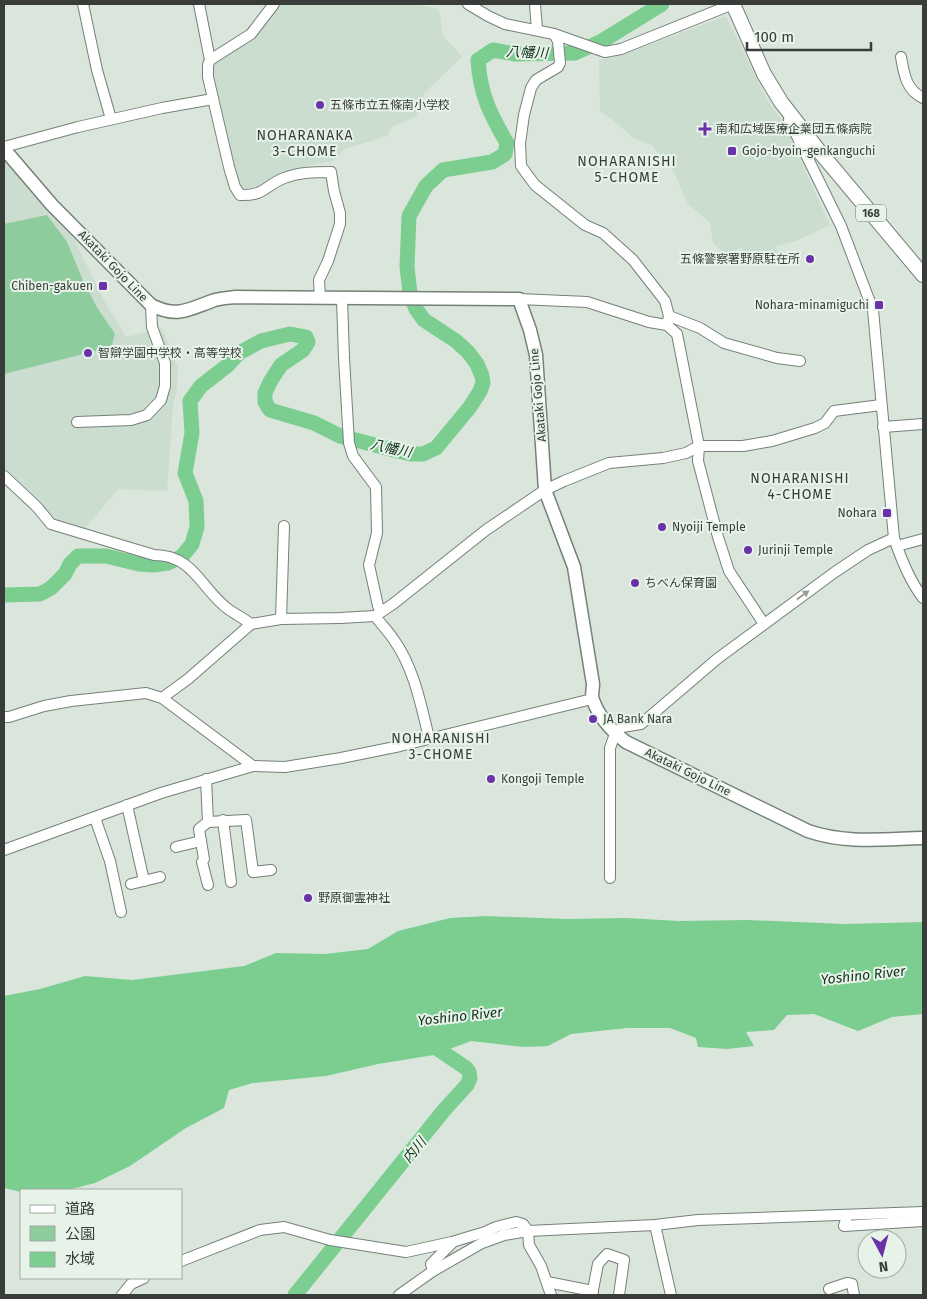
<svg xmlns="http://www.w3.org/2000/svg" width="927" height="1299" font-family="'Fira Sans','Noto Sans JP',sans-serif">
  <rect width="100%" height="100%" fill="#dae6dc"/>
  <!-- built -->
  <g fill="#caddce">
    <polygon points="279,4 416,4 439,9 443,35 462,57 424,93 416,117 393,126 387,136 344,149 333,161 290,169 251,190 243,188 238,182 213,77 213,69 217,61 261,28"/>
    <polygon points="726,16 767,100 782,120 830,225 796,241 776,246 777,253 764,261 752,259 741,248 725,254 713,243 710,223 688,204 672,168 652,145 635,139 600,110 599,60 617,57"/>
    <polygon points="4,159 75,241 102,297 126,337 162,328 178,368 177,388 173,407 167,491 118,489 83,531 52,523 4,472"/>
  </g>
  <!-- green -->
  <polygon fill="#8ecb9d" points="47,215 67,242 84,283 98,309 115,334 111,347 4,374 4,224"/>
  <!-- water -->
  <polygon fill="#7bce90" points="486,916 567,919 626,918 679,921 747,920 845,924 923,922 923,1014 892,1017 858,1031 814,1014 787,1015 774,1030 746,1032 754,1046 727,1049 698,1047 696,1038 670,1028 627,1028 571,1034 548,1046 523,1047 471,1041 434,1055 378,1064 326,1076 253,1083 229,1090 224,1108 186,1128 130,1166 95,1183 68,1190 21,1190 21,1192 4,1188 4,996 40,989 85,976 132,980 244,966 276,953 325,954 368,949 398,931 450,918"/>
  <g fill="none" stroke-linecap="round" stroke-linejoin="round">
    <!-- river -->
    <g stroke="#7bce90" stroke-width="15">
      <path d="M4,595L40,594L51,588L65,574L70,564L78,556H106L139,564L154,565L168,563L179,558L184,554L192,544L197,527L196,501L185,473L192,433L190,401L201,386L228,365L239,353L261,341L290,334L306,337L308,342L303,350L281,365L270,382L265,393V402L270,410L314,423L340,436L398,451L411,454H423L436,448L470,407L480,391L483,383L482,376L477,364L468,352L456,341L424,320L416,309L410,293L407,267L409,216L426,186L443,170L492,162L505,154L507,143C490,114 480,94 478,60L493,50L515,54L575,53L602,41L662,4"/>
      <polyline points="295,1295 445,1109 467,1085 470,1078 469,1072 466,1068 426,1041"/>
    </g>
    <defs>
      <g id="minor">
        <polyline points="83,4 97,70 111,119"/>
        <polyline points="199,4 210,60"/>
        <path d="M274,4L251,34L210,60L208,65V77L229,167L235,187L240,195C265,196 264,186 284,178C300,172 315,172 331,172L334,191L340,213V224L328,261L319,280L320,298"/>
        <polyline points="468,4 488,16 505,24 554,34 605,52 621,49 733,4"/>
        <polyline points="535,4 537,30"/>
        <polyline points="554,34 558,41 560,63 558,67 536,80 531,88 524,115 520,143 521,166 535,185 585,225 603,233 633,260 665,301 669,316 667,325"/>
        <path d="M901,57C904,74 906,90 923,98"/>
        <path d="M789,120L841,226L873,310L894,538C901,559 909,580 923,598"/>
        <polyline points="4,147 78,127 162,108 213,99"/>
        <polyline points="342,299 344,358 349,443 353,456 376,487 377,533 369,565 378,606 381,612"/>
        <polyline points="519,299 587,302 649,322 667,325 677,334 699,446 698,461 718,537 729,571 764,624"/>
        <polyline points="669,316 700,328 724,343 777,358 800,361"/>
        <polyline points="77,422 131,420 147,415 161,400 165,386 165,363 152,327 151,305"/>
        <polyline points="883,427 923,424"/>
        <path d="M4,476L37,507L51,524L154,555C194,555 201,589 228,609C235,614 243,618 251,624"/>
        <polyline points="897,546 923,539"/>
        <path d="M375,616C381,624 388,631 394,640C414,668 421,705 429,738"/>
        <polyline points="281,619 284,526"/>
        <polyline points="162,698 188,679 251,624 281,619 340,618 375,616 393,604 486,530 545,490 564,481 609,463 663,458 686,453 699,446 743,446 772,441 815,428 825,423 834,411 881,405"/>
        <polyline points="4,717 9,717 44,706 71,701 146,693 162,698 253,766"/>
        <polyline points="206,779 208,822 199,829 204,859 202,862 208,885"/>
        <polyline points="127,805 144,881"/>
        <polyline points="95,818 110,861 121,912"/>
        <polyline points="223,820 231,882"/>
        <polyline points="208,822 246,820 253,872 271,870"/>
        <polyline points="176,847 201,841"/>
        <polyline points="4,850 161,793 253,766 285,767 341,758 400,746 592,699"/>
        <polyline points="610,878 610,748 615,734 622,727 641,724 717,659 835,572 868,550 894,538"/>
        <polyline points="131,884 160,877"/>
        <polyline points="847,1216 844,1226 923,1221"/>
        <polyline points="655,1225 671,1295"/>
        <polyline points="181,1261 260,1230 284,1227 330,1240 406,1252 452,1242 485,1232 496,1227 516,1222 523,1224 528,1231 529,1245 541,1266 551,1295"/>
        <polyline points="433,1271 431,1264 452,1243"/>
        <polyline points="547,1282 593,1291"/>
        <polyline points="829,1289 847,1283 852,1284 854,1295"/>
        <polyline points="122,1295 131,1284 144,1278"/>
        <polyline points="399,1295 433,1271 482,1243 504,1235 528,1231 655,1225 698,1220 923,1212"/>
        <polyline points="592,1295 598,1264 607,1254 624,1260 619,1295"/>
      </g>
      <path id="major" d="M4,149L52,205L151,305C177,318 187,310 212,301C220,298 228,298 236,297L519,299L530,330L536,355L545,490L574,567L593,684C593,689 591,696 593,700C599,717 613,732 626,742L808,831C845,844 884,839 923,838"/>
      <polyline id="highway" points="733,4 764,74 781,102 819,151 923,275"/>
    </defs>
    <!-- minor casing -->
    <use href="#minor" stroke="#758077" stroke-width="12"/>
    <!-- major casing -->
    <use href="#major" stroke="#758077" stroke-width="15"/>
    <!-- highway casing -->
    <use href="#highway" stroke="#758077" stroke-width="16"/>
    <!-- minor -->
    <use href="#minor" stroke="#fff" stroke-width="10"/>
    <!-- major -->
    <use href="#major" stroke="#fff" stroke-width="12"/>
    <!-- highway -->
    <use href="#highway" stroke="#fff" stroke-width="14"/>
  </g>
  <!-- one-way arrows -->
  <defs><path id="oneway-solid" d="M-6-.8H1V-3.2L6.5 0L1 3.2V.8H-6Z" transform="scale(1.25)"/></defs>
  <use fill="#9c9e9c" href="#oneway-solid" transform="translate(803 595) rotate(-36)"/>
  <!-- markers -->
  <g fill="#6a32a8" stroke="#e7f3e9" stroke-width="2">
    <circle cx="320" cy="105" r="5"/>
    <path d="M702.5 121.5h5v5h5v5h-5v5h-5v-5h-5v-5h5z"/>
    <rect x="727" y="146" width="10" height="10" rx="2.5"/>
    <circle cx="810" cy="259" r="5"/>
    <rect x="98" y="281" width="10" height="10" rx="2.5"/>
    <rect x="874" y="300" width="10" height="10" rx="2.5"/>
    <circle cx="88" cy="353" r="5"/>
    <rect x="882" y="508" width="10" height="10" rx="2.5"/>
    <circle cx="662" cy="527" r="5"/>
    <circle cx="748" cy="550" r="5"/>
    <circle cx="635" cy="583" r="5"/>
    <circle cx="593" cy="719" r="5"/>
    <circle cx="491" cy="779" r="5"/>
    <circle cx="308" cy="898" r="5"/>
  </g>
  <g text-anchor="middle" stroke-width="4" stroke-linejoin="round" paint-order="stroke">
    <!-- shield labels -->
    <rect fill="#e7f3e9" stroke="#6c746e" stroke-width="1" x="856" y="204.5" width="30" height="17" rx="4"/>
    <g font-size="11" font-weight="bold" fill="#383d39">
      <text x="871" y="217">168</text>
    </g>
    <!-- poi labels -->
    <g font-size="12" fill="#383d39" stroke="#e7f3e9" text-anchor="start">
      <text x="330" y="109">五條市立五條南小学校</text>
      <text x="716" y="133">南和広域医療企業団五條病院</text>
      <text x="742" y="155">Gojo-byoin-genkanguchi</text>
      <text x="800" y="263" text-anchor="end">五條警察署野原駐在所</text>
      <text x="93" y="290" text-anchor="end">Chiben-gakuen</text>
      <text x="869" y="309" text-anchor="end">Nohara-minamiguchi</text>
      <text x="98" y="357">智辯学園中学校・高等学校</text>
      <text x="877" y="517" text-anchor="end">Nohara</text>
      <text x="672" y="531">Nyoiji Temple</text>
      <text x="758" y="554">Jurinji Temple</text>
      <text x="645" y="587">ちべん保育園</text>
      <text x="603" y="723">JA Bank Nara</text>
      <text x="501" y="783">Kongoji Temple</text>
      <text x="318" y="902">野原御霊神社</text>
    </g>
    <!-- street labels -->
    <g font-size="12" fill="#383d39" stroke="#e7f3e9">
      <text transform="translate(113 266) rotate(46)" y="4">Akataki Gojo Line</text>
      <text transform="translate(538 395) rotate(-95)" y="4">Akataki Gojo Line</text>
      <text transform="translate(688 772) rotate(26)" y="4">Akataki Gojo Line</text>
    </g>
    <!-- water labels -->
    <g font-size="14" font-style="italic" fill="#0f321a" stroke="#e7f3e9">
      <text transform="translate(527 52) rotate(3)" y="5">八幡川</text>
      <text transform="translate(391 448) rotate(12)" y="5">八幡川</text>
      <text transform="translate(863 975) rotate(-6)" y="5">Yoshino River</text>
      <text transform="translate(460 1016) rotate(-6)" y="5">Yoshino River</text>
      <text transform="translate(414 1150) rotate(-51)" y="5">内川</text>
    </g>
    <!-- neighbourhood labels -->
    <g font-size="14" letter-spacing="1" fill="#383d39" stroke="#e7f3e9">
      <text x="305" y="140">NOHARANAKA<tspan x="305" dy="16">3-CHOME</tspan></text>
      <text x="627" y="166">NOHARANISHI<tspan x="627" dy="16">5-CHOME</tspan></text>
      <text x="800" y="483">NOHARANISHI<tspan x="800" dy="16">4-CHOME</tspan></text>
      <text x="441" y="743">NOHARANISHI<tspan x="441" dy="16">3-CHOME</tspan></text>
    </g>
  </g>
  <!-- border -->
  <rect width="927" height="1299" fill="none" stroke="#383d39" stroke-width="10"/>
  <!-- legend -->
  <rect x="20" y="1189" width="162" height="90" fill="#e7f3e9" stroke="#a1aaa3"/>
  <rect x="30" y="1205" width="25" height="8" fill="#ffffff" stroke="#a1aaa3"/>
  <text x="65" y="1214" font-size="15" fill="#383d39">道路</text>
  <rect x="30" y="1226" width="25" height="15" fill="#8ecb9d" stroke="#a1aaa3"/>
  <text x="65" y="1239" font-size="15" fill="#383d39">公園</text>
  <rect x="30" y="1252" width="25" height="15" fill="#7bce90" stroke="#a1aaa3"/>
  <text x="65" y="1264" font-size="15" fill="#383d39">水域</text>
  <!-- north arrow -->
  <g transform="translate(882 1254) rotate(173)"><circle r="24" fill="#e7f3e9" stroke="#a1aaa3"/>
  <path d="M0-4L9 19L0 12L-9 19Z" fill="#6a32a8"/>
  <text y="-8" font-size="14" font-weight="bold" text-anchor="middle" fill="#383d39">N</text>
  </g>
  <!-- scale -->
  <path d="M747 42v8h124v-8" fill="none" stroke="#383d39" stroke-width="2.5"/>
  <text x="754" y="42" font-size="15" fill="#383d39" stroke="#e7f3e9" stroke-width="4" paint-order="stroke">100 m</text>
</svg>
